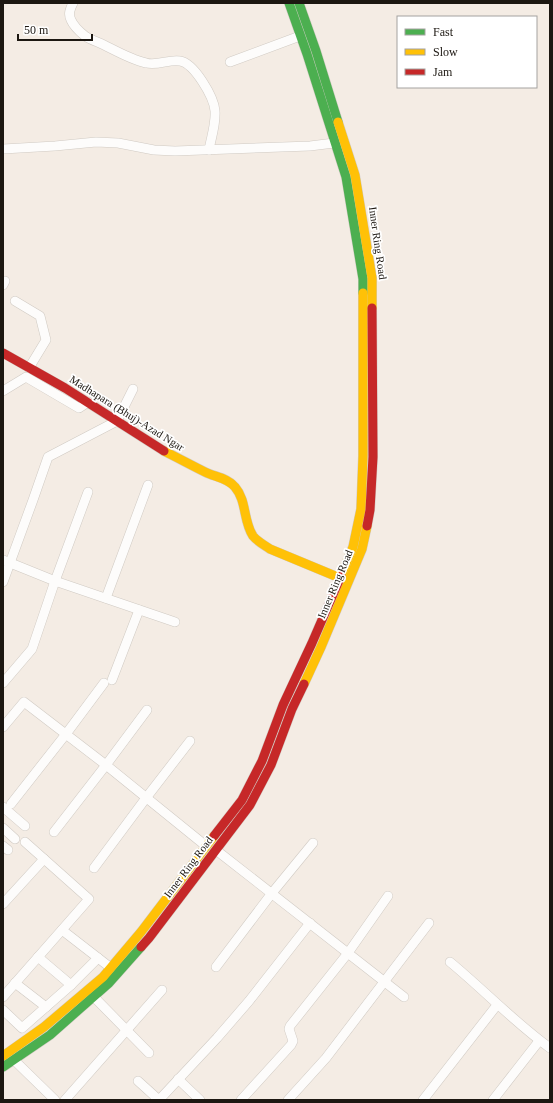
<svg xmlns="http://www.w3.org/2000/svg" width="553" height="1103" font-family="Georgia,serif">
  <rect width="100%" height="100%" fill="#f4ece4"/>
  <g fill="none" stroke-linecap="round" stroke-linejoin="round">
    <defs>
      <g id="street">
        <path d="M73,3C70,9 68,14 71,20C74,27 80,32 85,36C91,40 98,42 104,45C118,52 132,60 146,63C158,66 169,59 180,61C194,63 214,97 215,111C216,124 211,138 209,150"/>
        <polyline points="230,62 300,36"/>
        <polyline points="3,149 55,146 96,142 118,143 154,150 175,151 310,146 334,143"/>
        <polyline points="3,285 5,281"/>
        <polyline points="15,301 40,316 46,340 29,368"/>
        <polyline points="3,391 26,377 79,408 88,402"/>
        <polyline points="3,560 55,581 175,622"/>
        <polyline points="3,582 33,500 48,457 117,421 133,389"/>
        <polyline points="106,598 148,485"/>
        <polyline points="112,680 139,610"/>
        <polyline points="3,683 32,649 55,581 88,492"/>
        <polyline points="3,727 24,702 106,765 206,846"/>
        <polyline points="11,804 66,734 104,683"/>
        <polyline points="3,807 25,826"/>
        <polyline points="3,828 15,839"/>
        <polyline points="54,832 106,765 147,710"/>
        <polyline points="3,846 8,850"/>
        <polyline points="216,850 404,997"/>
        <polyline points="94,868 146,798 190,741"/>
        <polyline points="3,904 44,859"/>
        <polyline points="62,930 111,968"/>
        <polyline points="38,957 71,985"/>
        <path d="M450,962C484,990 514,1022 550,1048"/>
        <polyline points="216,967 272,893 313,843"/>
        <polyline points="15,983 46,1007"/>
        <polyline points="3,997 89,899 25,842"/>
        <polyline points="94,997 149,1053"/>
        <polyline points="3,1010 22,1028 71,985 98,958"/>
        <polyline points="14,1060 55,1100"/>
        <polyline points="178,1079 200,1100"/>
        <polyline points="138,1081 159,1100"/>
        <polyline points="65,1100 162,990"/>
        <polyline points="159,1100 217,1038 249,1001 310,923"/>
        <polyline points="241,1100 291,1045 293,1041 289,1029 290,1026 348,953 388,896"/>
        <polyline points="288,1100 326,1058 429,923"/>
        <polyline points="423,1100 497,1005"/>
        <polyline points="493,1100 539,1041"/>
      </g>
      <g id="fast">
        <polyline points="289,3 307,54 346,177 363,279 363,293"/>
        <polyline points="299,3 316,51 338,122"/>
        <polyline points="3,1067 50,1035 109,983 141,947"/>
      </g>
      <g id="slow">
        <polyline points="338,122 355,175 372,278 372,308"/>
        <path d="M164,451C178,458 191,465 205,472C215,477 228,478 235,487C247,501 243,521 253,536C257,541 264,545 270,549L340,578"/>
        <polyline points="341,576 353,547 361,509 363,456 363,293"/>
        <polyline points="304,684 321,647 362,549 367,526"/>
        <polyline points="3,1056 44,1027 103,977 141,932 214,836"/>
      </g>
      <g id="jam">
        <polyline points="3,353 65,388 164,451"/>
        <polyline points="367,526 370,510 373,457 372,308"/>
        <polyline points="214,836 242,800 262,761 283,705 312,643 341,576"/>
        <polyline points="141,947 149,938 250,805 271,765 292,709 304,684"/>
      </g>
    </defs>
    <!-- street casing -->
    <use href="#street" stroke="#d0cac3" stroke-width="10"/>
    <!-- fast casing -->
    <use href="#fast" stroke="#d0cac3" stroke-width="10"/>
    <!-- slow casing -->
    <use href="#slow" stroke="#d0cac3" stroke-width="10"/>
    <!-- jam casing -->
    <use href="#jam" stroke="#d0cac3" stroke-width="10"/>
    <!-- street -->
    <use href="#street" stroke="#fdfcfb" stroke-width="9"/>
    <!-- fast -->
    <use href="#fast" stroke="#4caf50" stroke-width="9"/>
    <!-- slow -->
    <use href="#slow" stroke="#ffc107" stroke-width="9"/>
    <!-- jam -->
    <use href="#jam" stroke="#c62828" stroke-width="9"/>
  </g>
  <g text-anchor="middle" stroke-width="3.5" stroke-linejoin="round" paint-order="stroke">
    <!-- street labels -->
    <g font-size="11" fill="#1c1711" stroke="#fff">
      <text transform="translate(378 243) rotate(82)" y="4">Inner Ring Road</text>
      <text transform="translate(127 413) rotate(32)" y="4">Madhapara (Bhuj)-Azad Ngar</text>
      <text transform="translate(335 584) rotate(-67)" y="4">Inner Ring Road</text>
      <text transform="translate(188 867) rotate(-53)" y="4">Inner Ring Road</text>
    </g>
  </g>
  <!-- border -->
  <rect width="553" height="1103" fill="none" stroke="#1c1711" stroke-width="8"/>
  <!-- legend -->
  <rect x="397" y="16" width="140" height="72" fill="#ffffff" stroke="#a4a2a0"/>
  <rect x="405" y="29" width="20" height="6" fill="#4caf50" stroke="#a4a2a0"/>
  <text x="433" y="36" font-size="12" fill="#1c1711">Fast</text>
  <rect x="405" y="49" width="20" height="6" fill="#ffc107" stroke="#a4a2a0"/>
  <text x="433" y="56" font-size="12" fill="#1c1711">Slow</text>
  <rect x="405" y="69" width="20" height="6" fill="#c62828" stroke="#a4a2a0"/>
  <text x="433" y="76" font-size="12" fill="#1c1711">Jam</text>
  <!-- scale -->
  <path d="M18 34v6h74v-6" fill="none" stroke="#1c1711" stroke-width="2"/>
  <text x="24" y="34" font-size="12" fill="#1c1711" stroke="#ffffff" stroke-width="3" paint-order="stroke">50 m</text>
</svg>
